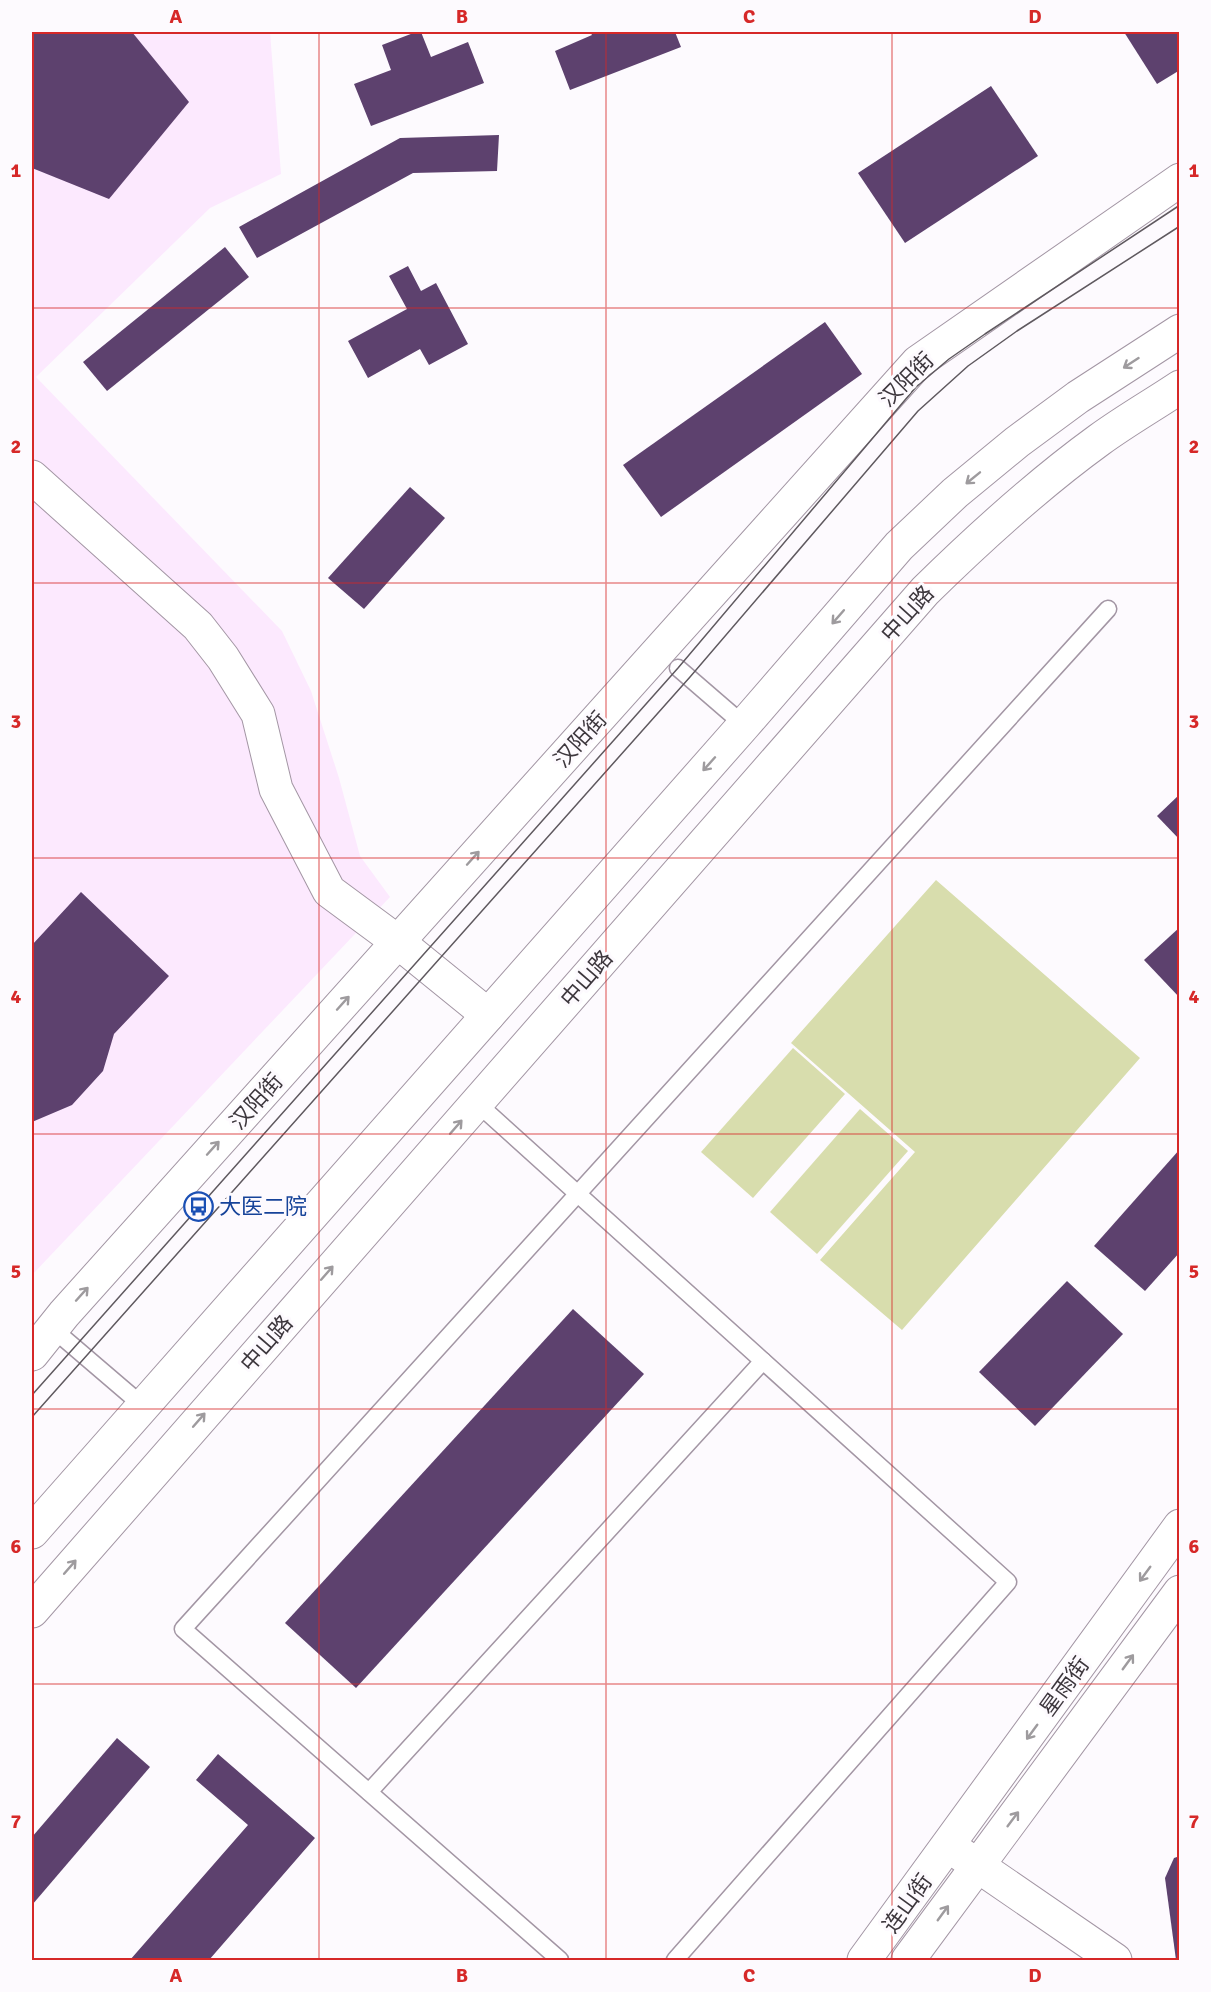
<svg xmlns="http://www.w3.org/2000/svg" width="1211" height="1992" font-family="Signika,'Noto Sans SC',sans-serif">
  <rect width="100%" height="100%" fill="#fdfafe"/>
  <!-- built -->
  <polygon fill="#fce9fe" points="32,32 270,32 281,174 210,208 36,377 282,631 311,691 339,778 360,856 390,897 32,1275"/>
  <!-- green -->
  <g fill="#d8ddad">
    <polygon points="936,880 1140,1058 902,1330 820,1260 915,1152 791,1043"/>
    <polygon points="793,1048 845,1094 753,1198 701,1152"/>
    <polygon points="860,1109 908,1151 817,1254 770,1212"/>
  </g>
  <!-- building -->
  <g fill="#5d416e">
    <polygon points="32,32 132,32 189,102 109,199 32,168"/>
    <polygon points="416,32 421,32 431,57 468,42 484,83 371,126 354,84 391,70 382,45"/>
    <polygon points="590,32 675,32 681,47 570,90 555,51 592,35"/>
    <polygon points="1124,32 1180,32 1180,70 1157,84"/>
    <polygon points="991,86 1038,156 905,243 858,173"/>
    <polygon points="499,135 497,171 413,173 257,258 239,227 400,138"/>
    <polygon points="225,247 249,277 107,391 83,362"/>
    <polygon points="408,266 421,291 436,283 468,344 429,365 420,349 368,378 348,341 407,309 389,276"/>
    <polygon points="825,322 862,374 661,517 623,465"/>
    <polygon points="410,487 445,518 364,609 328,578"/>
    <polygon points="1180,794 1180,840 1157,816"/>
    <polygon points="81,892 169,976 114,1034 103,1071 72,1105 32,1122 32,945"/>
    <polygon points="1180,927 1180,998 1144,960"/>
    <polygon points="1180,1149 1180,1252 1145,1291 1094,1246"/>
    <polygon points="1067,1281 1123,1334 1035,1426 979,1372"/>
    <polygon points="573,1309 644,1374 356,1688 285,1623"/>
    <polygon points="117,1738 150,1767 32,1905 32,1837"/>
    <polygon points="218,1754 315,1838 209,1960 130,1960 248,1825 196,1780"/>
    <polygon points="1180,1856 1180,1960 1176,1960 1165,1878 1174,1858"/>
  </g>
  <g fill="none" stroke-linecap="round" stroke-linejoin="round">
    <defs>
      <g id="lane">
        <polyline points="678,668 744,725"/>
        <polyline points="477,1103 1008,1582 675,1960"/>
        <polyline points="53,1329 143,1406"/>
        <polyline points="369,1792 763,1361"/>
        <polyline points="560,1960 183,1629 1108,609"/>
      </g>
      <g id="street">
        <polyline points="32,1354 64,1314 918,362 1180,180"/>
        <polyline points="949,1846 1115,1960"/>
      </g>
      <g id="secondary">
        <polyline points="32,477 198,626 223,658 258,714 276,789 329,891 398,942 488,1015"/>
        <polyline points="864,1960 1180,1526"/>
        <polyline points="908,1960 1180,1592"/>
      </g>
      <g id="highway">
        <polyline points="32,1532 744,725 899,546 955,493 1017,442 1078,397 1180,331"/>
        <path d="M32,1611L925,591C980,537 1037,485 1099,440C1125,421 1153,405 1180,387"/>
      </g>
    </defs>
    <!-- lane casing -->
    <use href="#lane" stroke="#a396a4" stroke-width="19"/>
    <!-- street casing -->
    <use href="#street" stroke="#a396a4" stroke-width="35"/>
    <!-- secondary casing -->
    <use href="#secondary" stroke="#a396a4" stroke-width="35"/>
    <!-- highway casing -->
    <use href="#highway" stroke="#a396a4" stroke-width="35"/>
    <!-- lane -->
    <use href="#lane" stroke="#fff" stroke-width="16"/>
    <!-- street -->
    <use href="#street" stroke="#fff" stroke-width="33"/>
    <!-- secondary -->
    <use href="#secondary" stroke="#fff" stroke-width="33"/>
    <!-- highway -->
    <use href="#highway" stroke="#fff" stroke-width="33"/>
    <!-- tram -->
    <g stroke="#5f595f" stroke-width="1.5">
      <polyline points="32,1395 678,668 916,387 949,359 985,334 1180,205"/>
      <polyline points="32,1417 690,677 918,411 968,366 1017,331 1180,226"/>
    </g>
  </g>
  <!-- one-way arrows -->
  <defs><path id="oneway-shaft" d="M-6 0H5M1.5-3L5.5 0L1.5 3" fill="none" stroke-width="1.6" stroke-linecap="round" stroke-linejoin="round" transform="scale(1.5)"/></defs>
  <g stroke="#9e9b9e">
    <use href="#oneway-shaft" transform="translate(1131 363) rotate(147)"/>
    <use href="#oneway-shaft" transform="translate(973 478) rotate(141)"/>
    <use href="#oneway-shaft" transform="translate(838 617) rotate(131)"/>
    <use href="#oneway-shaft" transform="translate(709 764) rotate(132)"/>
    <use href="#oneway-shaft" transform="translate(473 858) rotate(-48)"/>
    <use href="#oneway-shaft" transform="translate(343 1003) rotate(-48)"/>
    <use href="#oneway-shaft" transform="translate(456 1127) rotate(-49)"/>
    <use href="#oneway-shaft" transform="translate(213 1148) rotate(-48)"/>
    <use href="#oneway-shaft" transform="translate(327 1273) rotate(-49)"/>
    <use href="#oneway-shaft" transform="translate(82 1294) rotate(-48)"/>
    <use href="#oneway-shaft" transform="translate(199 1420) rotate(-49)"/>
    <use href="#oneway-shaft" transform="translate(70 1567) rotate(-49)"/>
    <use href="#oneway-shaft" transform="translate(1145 1574) rotate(126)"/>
    <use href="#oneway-shaft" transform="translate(1128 1662) rotate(-54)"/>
    <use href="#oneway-shaft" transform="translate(1032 1732) rotate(126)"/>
    <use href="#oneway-shaft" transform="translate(1013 1819) rotate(-53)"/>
    <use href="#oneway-shaft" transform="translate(943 1913) rotate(-54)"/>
  </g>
  <!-- grid -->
  <path fill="none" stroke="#d62828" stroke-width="1.5" stroke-opacity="0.55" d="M319,32V1960M606,32V1960M892,32V1960M32,308H1180M32,583H1180M32,858H1180M32,1134H1180M32,1409H1180M32,1684H1180"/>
  <!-- icons -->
  <defs>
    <symbol id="bus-ring" viewBox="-11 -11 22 22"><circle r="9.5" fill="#fdfafe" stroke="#1a4fb4" stroke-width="1.5"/><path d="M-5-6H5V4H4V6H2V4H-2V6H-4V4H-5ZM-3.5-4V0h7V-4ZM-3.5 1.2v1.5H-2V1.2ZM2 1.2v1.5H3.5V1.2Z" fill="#1a4fb4"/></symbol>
  </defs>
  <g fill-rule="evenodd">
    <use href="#bus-ring" x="182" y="1190" width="33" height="33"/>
  </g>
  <g text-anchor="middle" stroke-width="6" stroke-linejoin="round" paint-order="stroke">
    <!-- street labels -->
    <g font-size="22" fill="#3d373d" stroke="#fdfafe">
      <text transform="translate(906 379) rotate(-45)" y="8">汉阳街</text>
      <text transform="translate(907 613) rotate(-48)" y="8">中山路</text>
      <text transform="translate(580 739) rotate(-48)" y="8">汉阳街</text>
      <text transform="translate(586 978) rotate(-49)" y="8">中山路</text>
      <text transform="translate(256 1101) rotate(-48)" y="8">汉阳街</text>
      <text transform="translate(266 1343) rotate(-49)" y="8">中山路</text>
      <text transform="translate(1064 1686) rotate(-54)" y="8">星雨街</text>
      <text transform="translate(907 1903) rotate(-54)" y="8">连山街</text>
    </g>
    <!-- transit labels -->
    <g font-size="22" fill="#164399" stroke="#fdfafe" text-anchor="start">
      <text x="219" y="1214">大医二院</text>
    </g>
  </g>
  <!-- border -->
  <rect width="1211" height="1992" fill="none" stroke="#fdfafe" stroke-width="66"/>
  <rect x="33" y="33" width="1145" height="1926" fill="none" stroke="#d62828" stroke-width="2"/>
  <g font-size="20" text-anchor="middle" font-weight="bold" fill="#d62828">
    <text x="176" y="23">A</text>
    <text x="462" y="23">B</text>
    <text x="749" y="23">C</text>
    <text x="1035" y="23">D</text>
    <text x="16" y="177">1</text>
    <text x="1194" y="177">1</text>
    <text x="16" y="453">2</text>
    <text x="1194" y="453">2</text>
    <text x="16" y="728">3</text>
    <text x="1194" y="728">3</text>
    <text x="16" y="1003">4</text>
    <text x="1194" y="1003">4</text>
    <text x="16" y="1278">5</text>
    <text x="1194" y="1278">5</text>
    <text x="16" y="1553">6</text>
    <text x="1194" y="1553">6</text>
    <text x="16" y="1828">7</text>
    <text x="1194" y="1828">7</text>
    <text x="176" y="1982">A</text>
    <text x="462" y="1982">B</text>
    <text x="749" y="1982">C</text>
    <text x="1035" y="1982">D</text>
  </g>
</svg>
